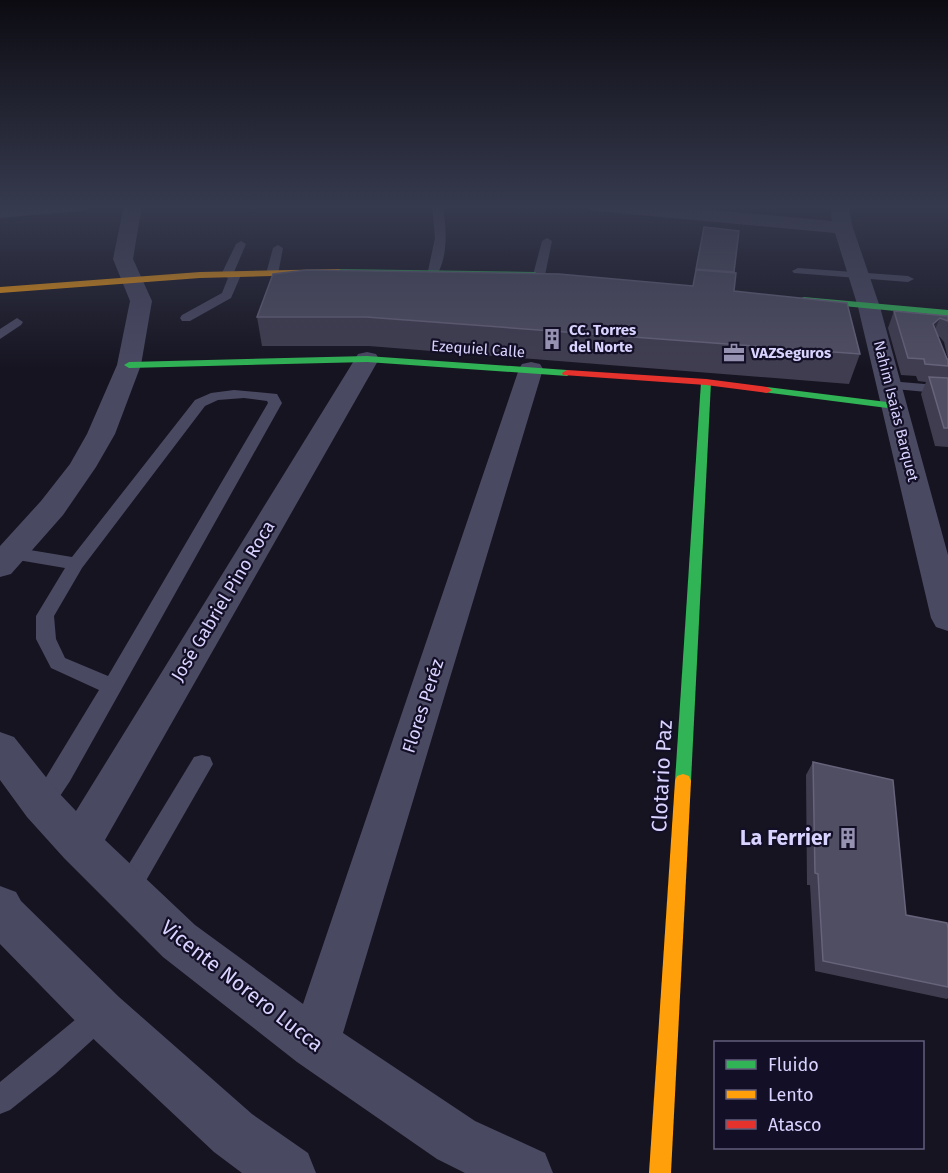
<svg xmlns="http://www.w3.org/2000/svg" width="948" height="1173" font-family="'Fira Sans',sans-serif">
  <rect width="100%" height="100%" fill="#161421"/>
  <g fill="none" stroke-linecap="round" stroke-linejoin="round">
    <!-- lane -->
    <g fill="#4a4962" fill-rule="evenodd">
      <path d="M432,205H442C447,226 448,254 438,273L434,274L428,271L435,238Z"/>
      <polygon points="547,238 552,241 545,275 539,278 535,277 533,275 542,241"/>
      <polygon points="241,241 246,244 234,272 241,275 231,298 190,321 182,321 180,318 182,315 222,293 228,278 221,275 236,244"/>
      <polygon points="278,245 283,248 278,274 276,276 268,276 266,274 273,248"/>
      <polygon points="798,268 908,276 914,279 908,282 794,273 792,271"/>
      <polygon points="17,318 23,322 21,325 0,339 0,329"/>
      <polygon points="889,381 948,386 948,394 884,388 882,385 884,382"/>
      <path d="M234,390L277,394L282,403L70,781L50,811L42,814L34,811L31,804L34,797L99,690L51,668L36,639V616L65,568L12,559L6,557L3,553L6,549L12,547L72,557L195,400L211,393ZM244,398L267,401L268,403L108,676L65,658L56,639L54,616L82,568L205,406L218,400Z"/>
      <polygon points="202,755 210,757 213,764 136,898 127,902 118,898 115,890 118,882 194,757"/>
      <polygon points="102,1001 111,1005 115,1014 111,1023 55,1074 10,1110 0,1114 0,1082 93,1005"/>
    </g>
    <!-- street -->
    <g fill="#4a4962" fill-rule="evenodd">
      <polygon points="13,205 89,205 87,209 80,211 0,218 0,206"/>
      <polygon points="124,205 142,205 133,259 152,301 141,365 115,434 96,467 63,515 11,574 0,577 0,546 41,501 70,464 87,434 117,365 130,301 113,259"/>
      <polygon points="587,205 659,205 832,221 830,205 848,205 853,228 880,307 948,555 948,631 936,627 931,618 858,307 835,233 596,211 589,209"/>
      <polygon points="367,352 376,354 379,359 105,840 195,925 303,1004 519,369 522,364 531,362 540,364 543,369 343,1033 475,1121 545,1153 553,1173 465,1173 437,1159 297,1062 163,957 64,858 27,817 0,780 0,732 14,737 57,791 76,811 355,359 358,354"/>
      <polygon points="0,886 16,892 21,901 119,997 252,1114 308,1153 316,1173 242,1173 214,1152 85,1031 0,944"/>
    </g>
    <!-- fast -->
    <g fill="#30b455" fill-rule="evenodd">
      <polygon points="339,269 535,272 539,275 535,278 336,274 335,272"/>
      <polygon points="804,297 948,310 948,316 801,302 801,298"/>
      <polygon points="367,356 567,370 572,373 567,376 367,362 129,368 124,365 129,362"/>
      <polygon points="706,379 711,382 691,781 689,786 683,788 677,786 675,781 701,382"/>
      <polygon points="767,387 895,403 900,406 895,409 763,392 763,388"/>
    </g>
    <!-- slow -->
    <g fill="#ff9f0a" fill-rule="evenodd">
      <polygon points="339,269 343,272 342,274 200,278 0,293 0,287 200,272"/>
      <polygon points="683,774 689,776 691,781 671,1173 649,1173 675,781 677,776"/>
    </g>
    <!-- jam -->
    <polygon fill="#e5322d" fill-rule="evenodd" points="567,370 706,379 767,387 772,390 767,393 706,385 563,375 562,373"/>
  </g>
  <!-- wall -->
  <g fill="#403d50">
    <polygon points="739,231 734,273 734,291 860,354 849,384 369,346 262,346 257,317 693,286"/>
    <polygon points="894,311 948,316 948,359 944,342 940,337 938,336 947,359 948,359 948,447 935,446 921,394 926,382 918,381 916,376 901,375 888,328"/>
    <polygon points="813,762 906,915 948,929 948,998 947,999 815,971 810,885 807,885 806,775"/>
  </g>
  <!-- shaded-wall -->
  <polygon fill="#282635" points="940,318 933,334 933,324"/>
  <!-- building -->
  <g fill="#504e63" stroke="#66637b" stroke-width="1.5">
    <polygon points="704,227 739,231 734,272 696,269"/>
    <polygon points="307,270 559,274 693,286 696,270 736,273 734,291 847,303 860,354 366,317 257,317 273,274"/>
    <polygon points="894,311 948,316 948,321 940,318 933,324 947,359 948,359 948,366 925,364 924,359 908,358"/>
    <polygon points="929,377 948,378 948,428 944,428"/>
    <polygon points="813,762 893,780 906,915 947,923 948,929 948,987 823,961 818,874 815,873"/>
  </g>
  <!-- sky -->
  <linearGradient id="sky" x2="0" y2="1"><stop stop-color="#0c0b12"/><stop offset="0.56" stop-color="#363a4e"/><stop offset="1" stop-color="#363a4e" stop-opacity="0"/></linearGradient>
  <rect width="948" height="369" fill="url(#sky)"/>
  <!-- icons -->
  <defs>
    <symbol id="building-bare" viewBox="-9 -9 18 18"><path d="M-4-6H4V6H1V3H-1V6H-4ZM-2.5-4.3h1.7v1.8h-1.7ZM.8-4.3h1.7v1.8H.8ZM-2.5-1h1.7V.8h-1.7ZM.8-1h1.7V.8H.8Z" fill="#9591b1" stroke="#130f26" stroke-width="2.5" paint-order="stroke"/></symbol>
    <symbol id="office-bare" viewBox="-9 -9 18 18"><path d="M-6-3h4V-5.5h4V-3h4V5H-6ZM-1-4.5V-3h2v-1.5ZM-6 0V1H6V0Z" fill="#9591b1" stroke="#130f26" stroke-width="2.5" paint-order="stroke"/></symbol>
  </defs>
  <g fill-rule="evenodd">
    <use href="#building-bare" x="537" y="324" width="30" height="30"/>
    <use href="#office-bare" x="719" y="338" width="30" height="30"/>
    <use href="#building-bare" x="833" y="823" width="30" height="30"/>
  </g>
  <g text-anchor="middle" stroke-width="4.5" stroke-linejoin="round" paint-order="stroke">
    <!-- far-poi labels -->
    <g font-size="15" font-weight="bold" fill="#d9d4ff" stroke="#130f26" text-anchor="start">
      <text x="569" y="335">CC. Torres<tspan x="569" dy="17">del Norte</tspan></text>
      <text x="751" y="358">VAZSeguros</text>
    </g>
    <!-- far-street labels -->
    <g font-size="15" fill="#d9d4ff" stroke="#130f26">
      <text transform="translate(478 349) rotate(4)" y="5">Ezequiel Calle</text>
      <text transform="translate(896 411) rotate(76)" y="5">Nahim Isaías Barquet</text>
    </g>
    <!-- street labels -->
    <g font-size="18" fill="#d9d4ff" stroke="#130f26">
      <text transform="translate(223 601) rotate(-59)" y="6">José Gabriel Pino Roca</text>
      <text transform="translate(423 706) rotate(-72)" y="6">Flores Peréz</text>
    </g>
    <!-- near-street labels -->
    <g font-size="21" fill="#d9d4ff" stroke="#130f26">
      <text transform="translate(662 776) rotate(-87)" y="7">Clotario Paz</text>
      <text transform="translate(242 986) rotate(38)" y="7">Vicente Norero Lucca</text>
    </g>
    <!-- near-poi labels -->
    <g font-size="21" font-weight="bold" fill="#d9d4ff" stroke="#130f26" text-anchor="end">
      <text x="831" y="845">La Ferrier</text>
    </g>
  </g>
  <!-- legend -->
  <rect x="714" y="1041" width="210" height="108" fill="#130f26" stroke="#625e7d" stroke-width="1.5"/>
  <rect x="726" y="1060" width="30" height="9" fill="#30b455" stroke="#625e7d" stroke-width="1.5"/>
  <text x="768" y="1071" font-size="18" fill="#d9d4ff">Fluido</text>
  <rect x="726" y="1090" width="30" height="9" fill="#ff9f0a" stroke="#625e7d" stroke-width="1.5"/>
  <text x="768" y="1101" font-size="18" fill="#d9d4ff">Lento</text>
  <rect x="726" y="1120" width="30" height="9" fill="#e5322d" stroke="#625e7d" stroke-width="1.5"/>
  <text x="768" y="1131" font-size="18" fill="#d9d4ff">Atasco</text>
</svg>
